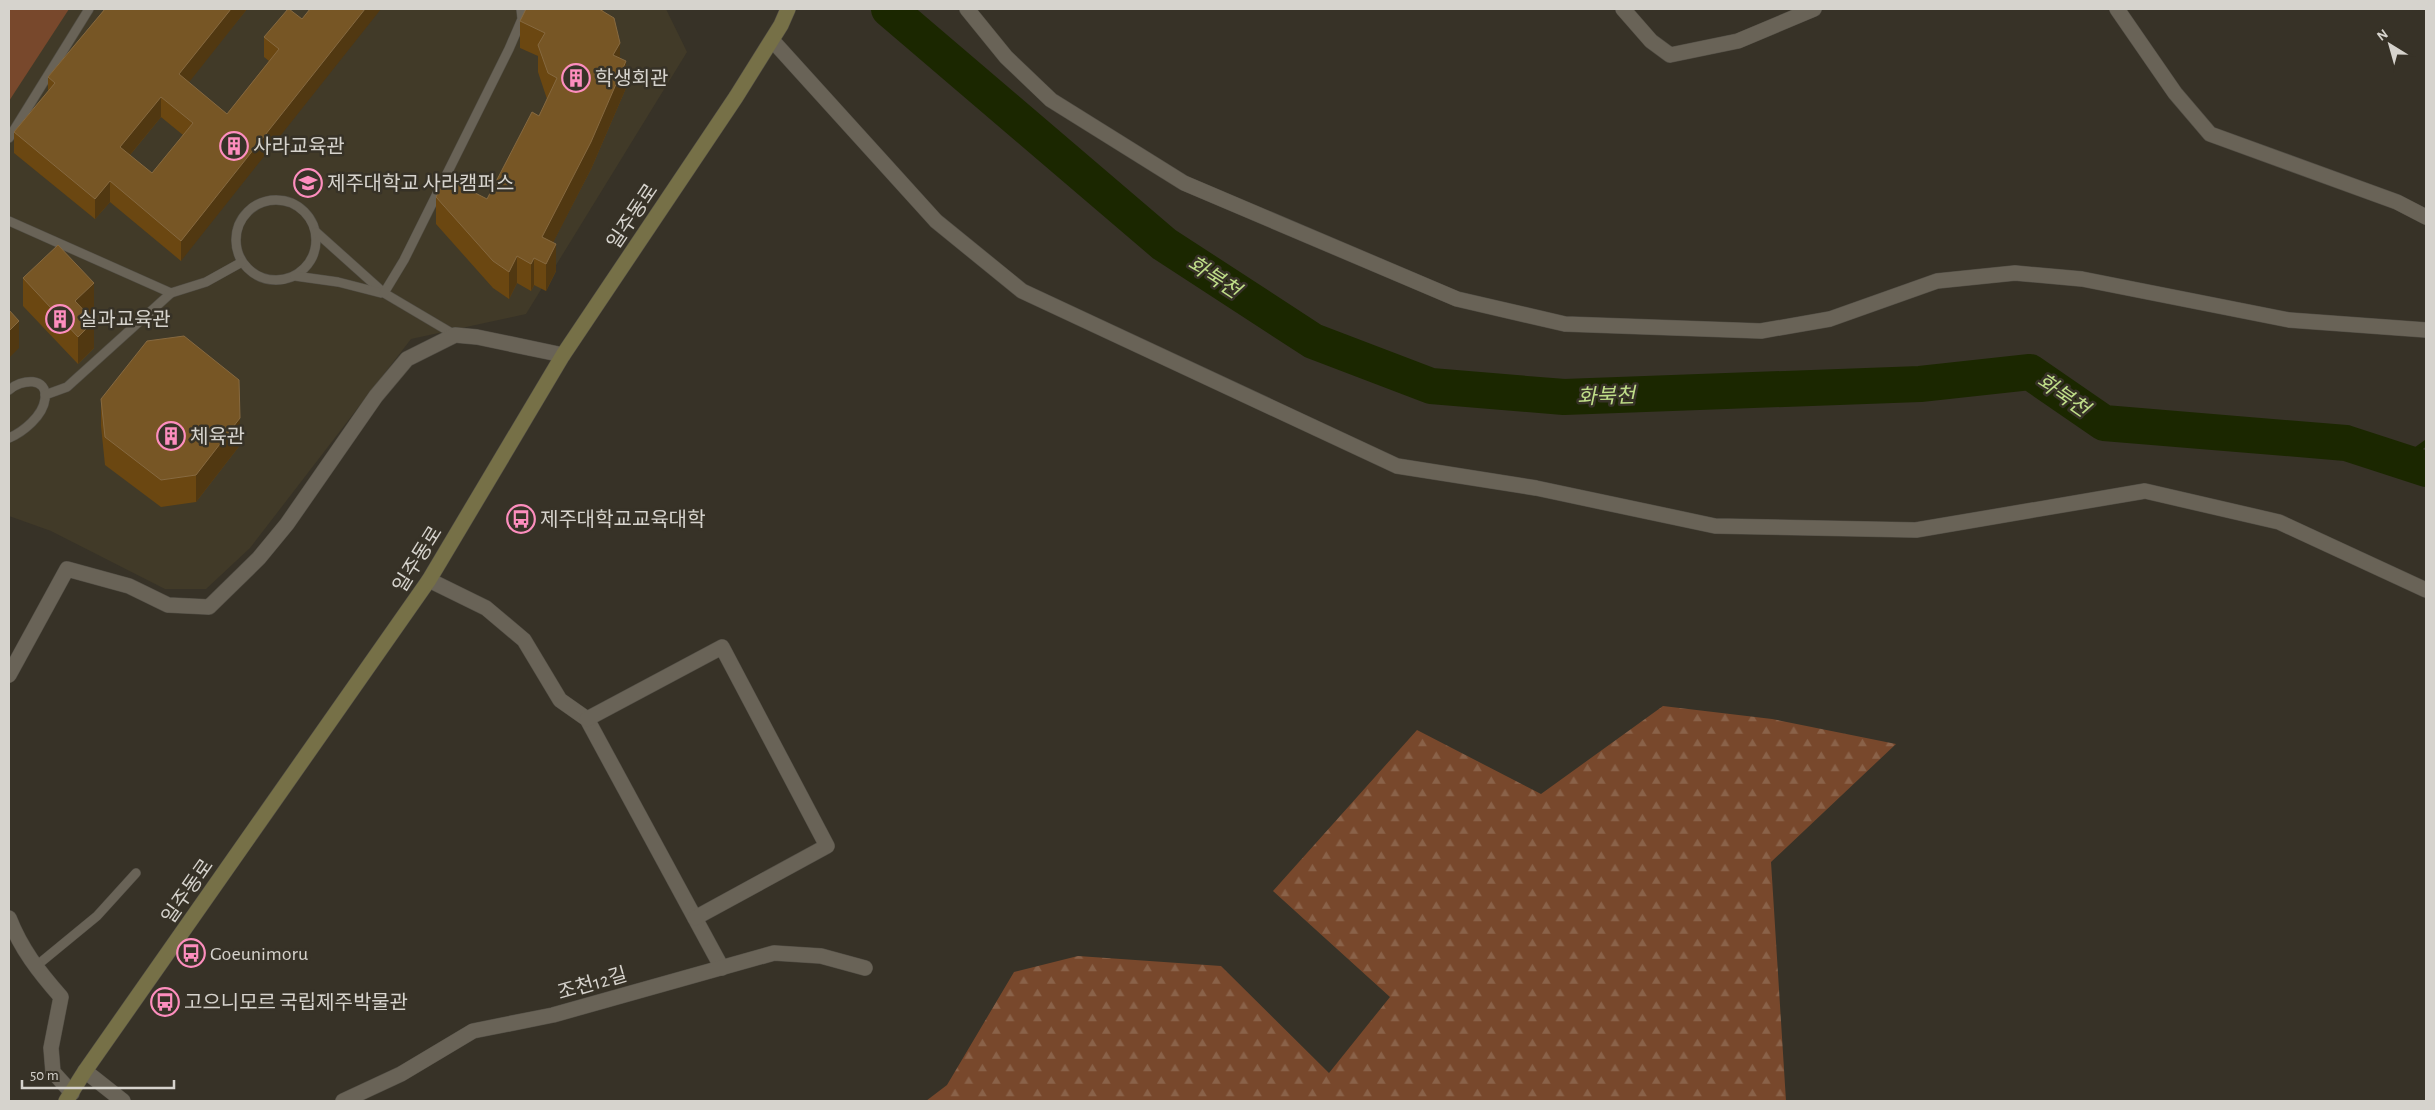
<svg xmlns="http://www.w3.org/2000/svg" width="2435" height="1110" font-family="'Alegreya Sans','Noto Sans KR',sans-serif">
  <defs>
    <pattern id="forest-firs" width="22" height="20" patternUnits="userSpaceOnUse" patternTransform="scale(1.25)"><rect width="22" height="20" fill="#78482c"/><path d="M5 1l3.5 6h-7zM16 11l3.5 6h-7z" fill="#8a6249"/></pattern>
  </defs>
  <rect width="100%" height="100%" fill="#373227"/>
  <!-- built -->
  <polygon fill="#413a28" points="9,9 666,9 687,52 526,314 411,339 250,548 206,589 165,589 51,531 9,516"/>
  <!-- green -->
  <polygon fill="#78482c" points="9,9 69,9 9,101"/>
  <!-- forest -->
  <polygon fill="url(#forest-firs)" points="1663,706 1772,719 1896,744 1771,862 1786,1101 926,1101 947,1085 1014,972 1078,956 1221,966 1329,1073 1390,997 1273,891 1417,730 1541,794"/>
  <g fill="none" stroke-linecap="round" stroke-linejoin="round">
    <!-- stream -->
    <polyline stroke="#1b2700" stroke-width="6" points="2401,461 2426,443"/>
    <!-- river -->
    <polyline stroke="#1b2700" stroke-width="36" points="889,9 1164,244 1313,341 1431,386 1564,397 1920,384 2030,372 2104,423 2346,443 2426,469"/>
    <defs>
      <g id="service">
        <polyline points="9,138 89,9"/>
        <circle cx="276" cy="240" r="40"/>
        <polyline points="9,221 171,293 206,282 242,262"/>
        <polyline points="316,232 384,293 455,335"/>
        <polyline points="295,276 338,282 381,293"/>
        <polyline points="384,293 404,260 509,49 522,19 521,9"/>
        <path d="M9,390C21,379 48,376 45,399C43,416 23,432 9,438"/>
        <polyline points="45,395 67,387 171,293"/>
        <polyline points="35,967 97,916 136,873"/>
      </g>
      <g id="minor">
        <polyline points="967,9 1006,57 1051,100 1184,183 1457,299 1565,324 1761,331 1830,319 1937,281 2015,273 2082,279 2289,320 2426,330"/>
        <polyline points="1623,9 1651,41 1670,55 1738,41 1814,9"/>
        <polyline points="2117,9 2175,93 2210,134 2397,202 2426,217"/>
        <polyline points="772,40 936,221 1022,291 1397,466 1536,488 1715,526 1916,530 2145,491 2279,522 2426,590"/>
        <polyline points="429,580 486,608 524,640 560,700 587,719 722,968"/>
        <polyline points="9,675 67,569 129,586 168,605 209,607 259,558 287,524 376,396 407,359 455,335 477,337 563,355"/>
        <polyline points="587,719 722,647 827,846 695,918"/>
        <path d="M9,918C21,949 39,972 61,997L51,1048L53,1072L72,1093"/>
        <polyline points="85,1071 123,1101"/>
        <polyline points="343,1101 401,1074 473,1031 553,1015 774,953 821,956 865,968"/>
      </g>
      <polyline id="secondary" points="66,1101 85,1071 429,580 563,355 736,97 781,25 788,9"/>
    </defs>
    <!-- service casing -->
    <use href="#service" stroke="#524e45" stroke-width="10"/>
    <!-- minor casing -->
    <use href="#minor" stroke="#524e45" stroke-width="16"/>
    <!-- secondary casing -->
    <use href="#secondary" stroke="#524e45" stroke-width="16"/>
    <!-- service -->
    <use href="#service" stroke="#696357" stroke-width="9"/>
    <!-- minor -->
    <use href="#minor" stroke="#696357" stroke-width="15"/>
    <!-- secondary -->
    <use href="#secondary" stroke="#767047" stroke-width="15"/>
  </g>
  <!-- wall -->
  <g fill="#6b4711" fill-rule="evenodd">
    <path d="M105,9H247L188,82L227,114L269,61L264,57V37L302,19L181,261L110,202L95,219L14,153V132L48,91V77ZM161,117L183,135L152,173L130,155Z"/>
    <polygon points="603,9 603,12 620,58 626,88 591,169 553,242 556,271 546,291 534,285 531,291 517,283 509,299 493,288 436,224 436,197 487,199 539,116 547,99 538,72 538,56 520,48 520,21"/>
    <polygon points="23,278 94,310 88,316 94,348 78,364 23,306"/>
    <polygon points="101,399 240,445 196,502 161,507 105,465 101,426"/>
  </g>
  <!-- shaded-wall -->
  <g fill="#513811">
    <polygon points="231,9 247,9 179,95 179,74"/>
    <polygon points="365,9 381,9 181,261 181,241"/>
    <polygon points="620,43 620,71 613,55"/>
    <polygon points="626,61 626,88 591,169 543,262 542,237"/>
    <polygon points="161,97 161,117 120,167 120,147"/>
    <polygon points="110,181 110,202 95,219 95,199"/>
    <polygon points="556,244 556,271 546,291 546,264"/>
    <polygon points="517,256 517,283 509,299 509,272"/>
    <polygon points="534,258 534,285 531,291 531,264"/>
    <polygon points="94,283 94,310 75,328 75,301"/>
    <polygon points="19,321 19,348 9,358 9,331"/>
    <polygon points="94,321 94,348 78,364 78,337"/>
    <polygon points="240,418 240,445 196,502 196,475"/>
  </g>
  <!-- building -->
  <g fill="#775625" stroke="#866940" fill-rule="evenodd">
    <path d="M105,9H231L179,74L227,114L279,49L264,37L288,9H289L302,19L310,9H365L181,241L110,181L95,199L14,132L55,83L48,77ZM161,97L193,123L152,173L120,147Z"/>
    <polygon points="526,9 599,9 614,18 620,43 613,55 626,61 591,142 542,237 556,244 546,264 534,258 531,264 517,256 509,272 493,261 436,197 446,178 487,199 532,112 539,116 557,78 548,73 538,45 545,33 520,21"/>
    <polygon points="58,245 94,283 75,301 94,321 78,337 23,278"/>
    <polygon points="9,310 19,321 9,331"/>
    <polygon points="184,336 239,380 240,418 196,475 161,480 105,437 101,399 147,341"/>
  </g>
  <!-- icons -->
  <defs>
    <symbol id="building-ring" viewBox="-11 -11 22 22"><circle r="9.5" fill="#373227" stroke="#fd8ebe" stroke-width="1.5"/><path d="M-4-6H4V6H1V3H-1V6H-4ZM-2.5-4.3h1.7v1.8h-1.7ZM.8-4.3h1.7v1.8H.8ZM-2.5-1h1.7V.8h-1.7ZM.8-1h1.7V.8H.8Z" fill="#fd8ebe"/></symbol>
    <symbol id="university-ring" viewBox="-11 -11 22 22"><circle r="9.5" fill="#373227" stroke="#fd8ebe" stroke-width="1.5"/><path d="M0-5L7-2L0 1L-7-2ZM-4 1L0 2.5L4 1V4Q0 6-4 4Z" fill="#fd8ebe"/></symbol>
    <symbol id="bus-ring" viewBox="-11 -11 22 22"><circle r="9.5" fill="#373227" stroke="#fd8ebe" stroke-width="1.5"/><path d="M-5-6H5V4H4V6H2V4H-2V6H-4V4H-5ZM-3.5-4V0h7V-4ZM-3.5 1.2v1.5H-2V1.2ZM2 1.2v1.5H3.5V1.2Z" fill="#fd8ebe"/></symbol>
  </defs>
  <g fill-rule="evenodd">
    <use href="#building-ring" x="560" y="62" width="32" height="32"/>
    <use href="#building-ring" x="218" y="130" width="32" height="32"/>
    <use href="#university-ring" x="292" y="167" width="32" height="32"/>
    <use href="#building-ring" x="44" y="303" width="32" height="32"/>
    <use href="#building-ring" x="155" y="420" width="32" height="32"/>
    <use href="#bus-ring" x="505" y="503" width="32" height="32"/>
    <use href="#bus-ring" x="175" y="937" width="32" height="32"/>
    <use href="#bus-ring" x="149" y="986" width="32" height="32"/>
  </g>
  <g text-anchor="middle" stroke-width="5" stroke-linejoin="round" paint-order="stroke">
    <!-- poi labels -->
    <g font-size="20" fill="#d6d3cd" stroke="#373227" text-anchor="start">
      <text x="595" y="85">학생회관</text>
      <text x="253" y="153">사라교육관</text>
      <text x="327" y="190">제주대학교 사라캠퍼스</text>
      <text x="79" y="326">실과교육관</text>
      <text x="190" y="443">체육관</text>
      <text x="540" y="526">제주대학교교육대학</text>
      <text x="210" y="960">Goeunimoru</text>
      <text x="184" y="1009">고으니모르 국립제주박물관</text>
    </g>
    <!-- street labels -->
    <g font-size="20" fill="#d6d3cd" stroke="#373227">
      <text transform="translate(632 216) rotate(-56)" y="7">일주동로</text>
      <text transform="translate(417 559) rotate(-58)" y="7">일주동로</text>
      <text transform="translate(187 891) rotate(-55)" y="7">일주동로</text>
      <text transform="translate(592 983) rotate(-16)" y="7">조천12길</text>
    </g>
    <!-- water labels -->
    <g font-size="21" font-style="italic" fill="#bfdd88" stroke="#373227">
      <text transform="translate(1214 277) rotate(33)" y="7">화북천</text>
      <text transform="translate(2063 395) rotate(35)" y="7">화북천</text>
      <text transform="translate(1606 396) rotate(-2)" y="7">화북천</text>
    </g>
  </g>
  <!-- border -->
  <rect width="2435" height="1110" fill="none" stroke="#d6d3cd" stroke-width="20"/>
  <!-- north arrow -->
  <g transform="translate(2390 45) rotate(323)" stroke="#373227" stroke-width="4" paint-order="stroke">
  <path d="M0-4L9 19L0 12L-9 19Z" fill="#d6d3cd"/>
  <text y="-8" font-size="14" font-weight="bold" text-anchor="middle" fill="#d6d3cd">N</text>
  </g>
  <!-- scale -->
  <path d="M22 1080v8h152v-8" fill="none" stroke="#d6d3cd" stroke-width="2.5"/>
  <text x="30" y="1080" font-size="15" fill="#d6d3cd" stroke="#373227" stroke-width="4" paint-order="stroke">50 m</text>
</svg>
